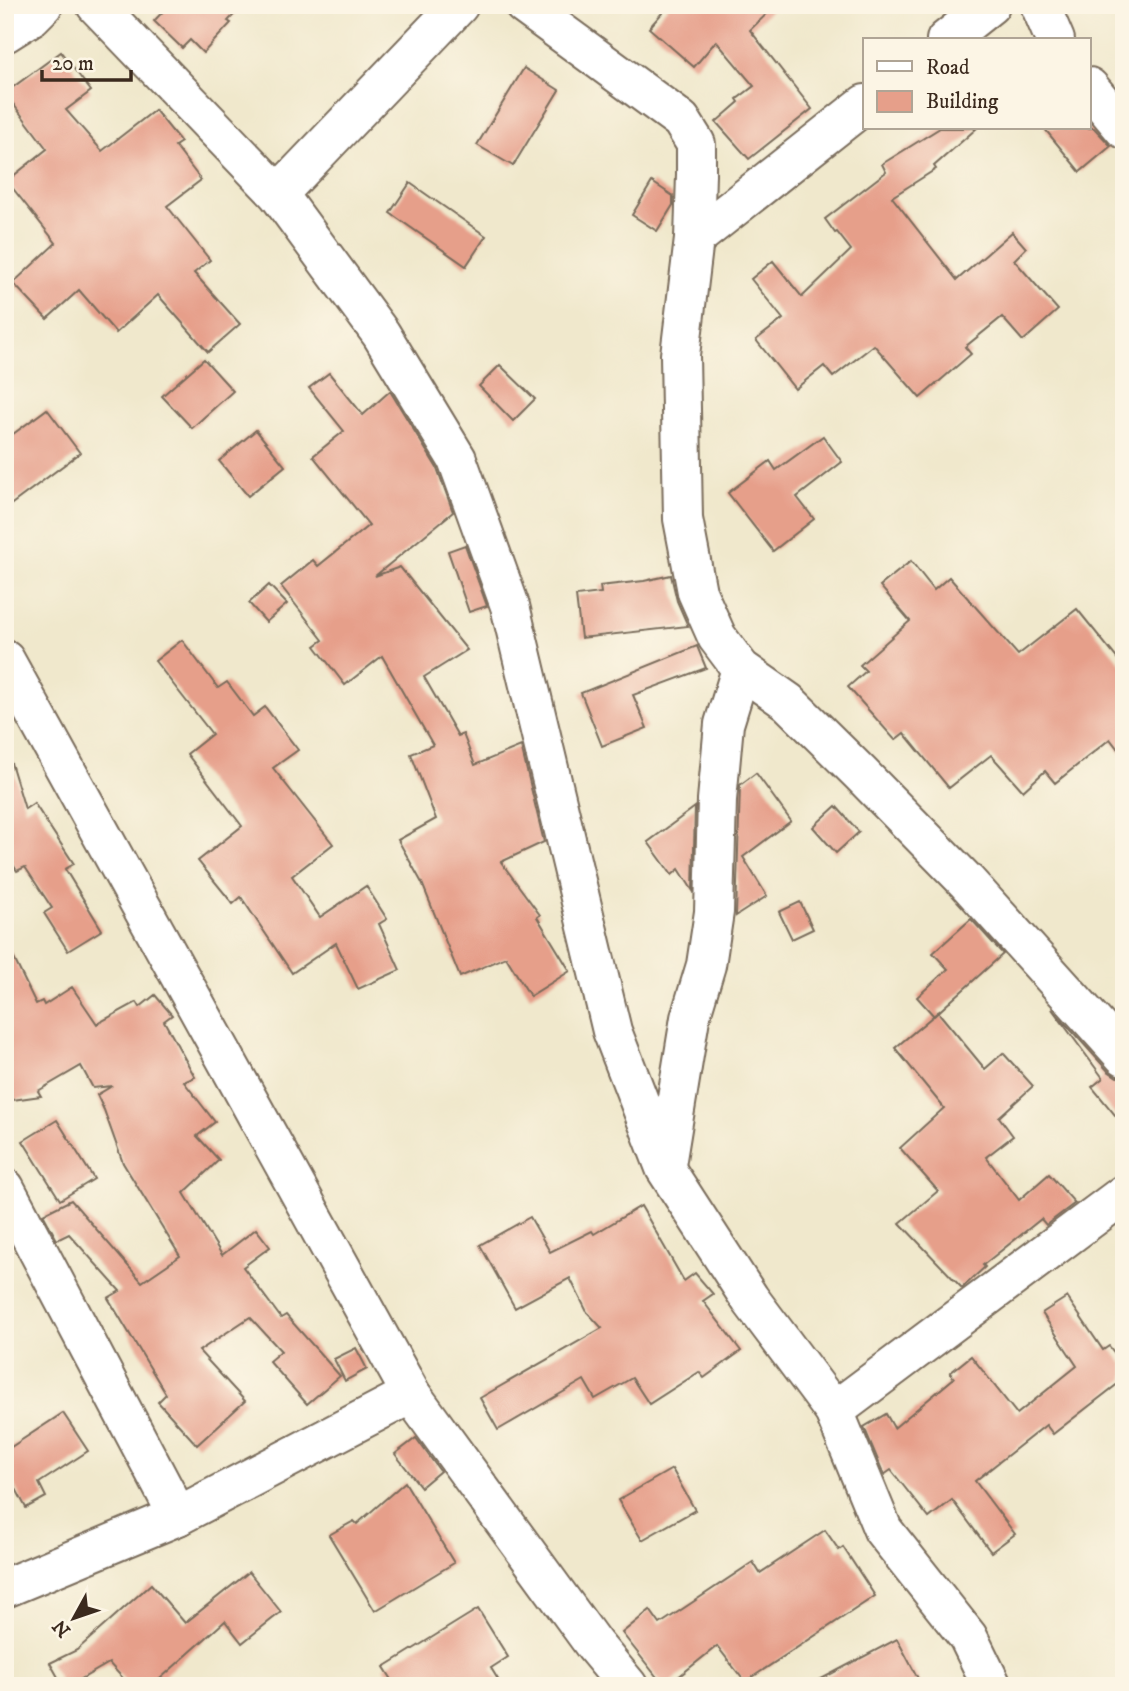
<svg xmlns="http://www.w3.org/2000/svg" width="1129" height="1691" font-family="'IM FELL DW Pica',serif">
  <rect width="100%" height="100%" fill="#fcf5e5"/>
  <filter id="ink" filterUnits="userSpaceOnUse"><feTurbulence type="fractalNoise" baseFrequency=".0143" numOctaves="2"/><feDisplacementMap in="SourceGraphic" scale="14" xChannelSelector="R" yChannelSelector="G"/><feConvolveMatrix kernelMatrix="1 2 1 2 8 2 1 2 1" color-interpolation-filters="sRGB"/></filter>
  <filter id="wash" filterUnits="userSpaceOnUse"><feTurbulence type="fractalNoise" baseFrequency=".00686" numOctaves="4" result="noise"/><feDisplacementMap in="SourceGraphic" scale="28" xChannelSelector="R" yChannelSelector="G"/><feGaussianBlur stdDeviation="1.57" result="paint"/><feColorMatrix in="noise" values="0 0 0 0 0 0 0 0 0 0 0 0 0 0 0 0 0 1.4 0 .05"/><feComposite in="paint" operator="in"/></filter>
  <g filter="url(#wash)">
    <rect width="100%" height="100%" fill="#f0e8cc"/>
    <g id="blocks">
      <!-- building -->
      <g fill="#e69f8a">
        <polygon points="169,5 243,5 228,21 231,23 203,53 190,40 182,48 154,21"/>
        <polygon points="669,5 776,5 750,30 812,109 749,159 716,122 739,102 737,99 754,86 716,41 694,67 649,28"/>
        <polygon points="61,52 91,91 66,110 102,151 155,110 181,142 175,146 201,180 167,206 210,260 194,273 240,324 208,352 158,295 116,333 79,290 47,319 13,283 56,243 7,181 47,149 5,93"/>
        <polygon points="524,68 559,90 513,166 477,145"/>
        <polygon points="940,128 977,128 934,166 936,169 892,197 957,280 1012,232 1026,248 1014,260 1058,310 1023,341 1002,317 965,347 971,354 920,398 874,345 833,377 824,366 795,389 756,340 783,319 751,279 773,261 802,297 851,250 837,232 835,233 825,219 886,172 882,164"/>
        <polygon points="1044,128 1094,128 1111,146 1080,172"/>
        <polygon points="652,182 673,196 673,205 657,231 632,215"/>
        <polygon points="410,183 486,236 466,266 390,213"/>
        <polygon points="204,359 233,391 192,428 162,396"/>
        <polygon points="500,365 535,399 513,421 479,386"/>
        <polygon points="329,373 363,415 390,391 437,468 453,512 375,576 400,567 467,650 424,677 458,736 463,734 475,765 521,746 544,842 501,862 540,915 537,917 570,971 530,996 506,957 460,977 422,883 398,840 436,819 411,754 433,745 382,656 345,685 315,646 323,640 281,586 313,560 318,566 369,525 313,456 344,431 309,388"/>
        <polygon points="47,409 80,453 5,509 5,440"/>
        <polygon points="256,430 285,466 248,496 219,461"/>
        <polygon points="823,436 842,462 797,497 814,519 773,551 728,493 770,461 776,470"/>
        <polygon points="465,545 487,606 469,612 448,551"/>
        <polygon points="911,561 934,590 949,577 1018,655 1077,609 1124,667 1124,757 1110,739 1055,783 1045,771 1023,791 991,755 949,788 904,733 895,740 848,687 866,671 860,665 910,621 880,586"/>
        <polygon points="671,575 677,601 688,626 581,638 576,596 601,593 600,586 644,581"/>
        <polygon points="269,585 287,604 266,622 249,603"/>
        <polygon points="182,640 218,688 227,682 253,716 265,707 298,750 273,768 333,844 292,876 320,917 366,886 387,919 379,924 400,970 358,989 336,943 292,973 241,897 233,904 198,861 242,826 187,754 212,734 155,661"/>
        <polygon points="697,646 706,668 633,695 647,728 602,746 581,693"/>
        <polygon points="11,763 25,809 34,803 74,864 65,869 102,930 68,951 44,913 52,908 25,867 17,871 5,852 5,764"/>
        <polygon points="756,773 791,821 743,857 767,896 736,916 740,785"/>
        <polygon points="836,806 859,832 836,853 813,827"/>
        <polygon points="695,807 693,891 679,869 672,875 648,842"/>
        <polygon points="800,902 813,929 792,939 779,912"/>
        <polygon points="971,919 1003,954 934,1016 917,997 948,969 933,953"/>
        <polygon points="5,940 36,1004 42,1001 44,1005 72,987 97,1024 137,1002 140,1007 155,995 172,1015 164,1021 195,1077 184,1082 215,1122 197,1136 219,1160 184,1193 222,1255 256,1229 270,1247 243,1267 281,1318 286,1315 340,1376 307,1404 269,1361 281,1351 250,1317 199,1351 245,1401 197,1445 158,1402 166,1394 108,1298 120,1291 69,1234 57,1240 43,1214 71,1200 142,1282 180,1256 123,1163 104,1110 97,1095 112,1086 93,1088 81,1066 38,1091 41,1096 5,1101"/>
        <polygon points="1052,1009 1108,1071 1117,1077 1124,1077 1124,1126 1092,1087 1103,1078"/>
        <polygon points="938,1012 985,1069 1003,1053 1033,1086 999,1117 1013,1136 986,1157 1019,1200 1049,1174 1075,1203 1046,1225 1041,1219 983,1265 985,1267 962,1288 900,1223 938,1191 900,1148 944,1108 895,1048"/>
        <polygon points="57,1120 94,1179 60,1200 23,1141"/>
        <polygon points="641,1206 684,1281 695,1273 713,1294 703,1301 741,1351 704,1378 699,1372 649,1404 632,1378 595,1399 584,1380 498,1430 480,1398 602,1328 587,1312 570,1278 515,1308 480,1245 530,1217 550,1252 592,1231 594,1234"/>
        <polygon points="1067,1297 1103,1350 1109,1346 1124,1365 1124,1379 1053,1434 1046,1425 975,1481 1015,1534 991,1552 952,1500 929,1518 891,1470 884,1475 864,1427 886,1414 894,1428 954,1378 950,1373 971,1356 1017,1414 1077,1366 1042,1313"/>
        <polygon points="356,1348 367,1369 345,1381 334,1359"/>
        <polygon points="63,1413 88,1451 39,1483 46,1497 26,1508 13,1483 5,1487 5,1451"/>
        <polygon points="416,1438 440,1471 421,1487 395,1454"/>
        <polygon points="672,1469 695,1510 642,1540 618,1500"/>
        <polygon points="405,1482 454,1563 375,1611 329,1535 354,1521 357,1524"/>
        <polygon points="825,1530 839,1550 843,1547 875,1596 745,1682 717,1646 667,1686 664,1686 622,1633 650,1610 660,1624 753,1562 760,1573"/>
        <polygon points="249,1572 281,1612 242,1643 225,1621 152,1686 130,1686 109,1663 69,1686 63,1686 50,1663 77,1650 151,1584 185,1623"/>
        <polygon points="478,1609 508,1657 491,1668 502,1686 396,1686 384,1667"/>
        <polygon points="897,1639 922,1686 808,1686"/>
      </g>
    </g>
  </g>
  <g filter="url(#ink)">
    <use href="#blocks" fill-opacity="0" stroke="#7a6c5b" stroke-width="2"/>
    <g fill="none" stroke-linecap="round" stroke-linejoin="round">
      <defs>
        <g id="minor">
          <polyline points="96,5 278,194 381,334 457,459 510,606 612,1031 665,1168 750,1299 834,1411 883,1530 968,1637 992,1686"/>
          <polyline points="524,5 681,120 696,144 696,174 694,239 680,355 683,519 697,592 717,637 741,669 788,702 860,773 967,882 1124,1056"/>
          <polyline points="1040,5 1055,40"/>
          <polyline points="5,33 32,16 43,5"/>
          <polyline points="946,40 990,5"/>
          <polyline points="1089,87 1124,129"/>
          <polyline points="278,194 459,5"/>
          <polyline points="694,239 865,104"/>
          <polyline points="5,660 411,1394 594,1645 628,1686"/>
          <polyline points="666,1165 690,1018 706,965 714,912 717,800 724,724 741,669"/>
          <polyline points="5,1188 178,1516 411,1394"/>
          <polyline points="834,1411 1124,1194"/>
          <polyline points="5,1588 178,1516"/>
        </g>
      </defs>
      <!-- minor casing -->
      <use href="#minor" stroke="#7a6c5b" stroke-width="42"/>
      <!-- minor -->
      <use href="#minor" stroke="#fff" stroke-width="38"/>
    </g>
  </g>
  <!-- margin -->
  <rect width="1129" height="1691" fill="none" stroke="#fcf5e5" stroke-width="28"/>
  <!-- legend -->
  <rect x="863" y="38" width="228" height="91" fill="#fcf5e5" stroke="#afa495" stroke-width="2"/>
  <rect x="877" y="61" width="35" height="10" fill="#ffffff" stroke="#afa495" stroke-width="2"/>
  <text x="926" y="74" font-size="21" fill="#3b2a1e">Road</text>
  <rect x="877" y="91" width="35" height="21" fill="#e69f8a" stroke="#afa495" stroke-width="2"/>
  <text x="926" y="108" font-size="21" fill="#3b2a1e">Building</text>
  <!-- north arrow -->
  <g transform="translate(74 1618) rotate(230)" stroke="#fcf5e5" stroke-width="5" paint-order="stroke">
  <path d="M0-5L12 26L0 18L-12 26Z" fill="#3b2a1e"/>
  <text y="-10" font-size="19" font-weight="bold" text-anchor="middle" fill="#3b2a1e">N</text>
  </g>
  <!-- scale -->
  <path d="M42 70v10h89v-10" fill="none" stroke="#3b2a1e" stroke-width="3.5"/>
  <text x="52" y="70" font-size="21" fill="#3b2a1e" stroke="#fcf5e5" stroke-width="5" paint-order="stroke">20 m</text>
</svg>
